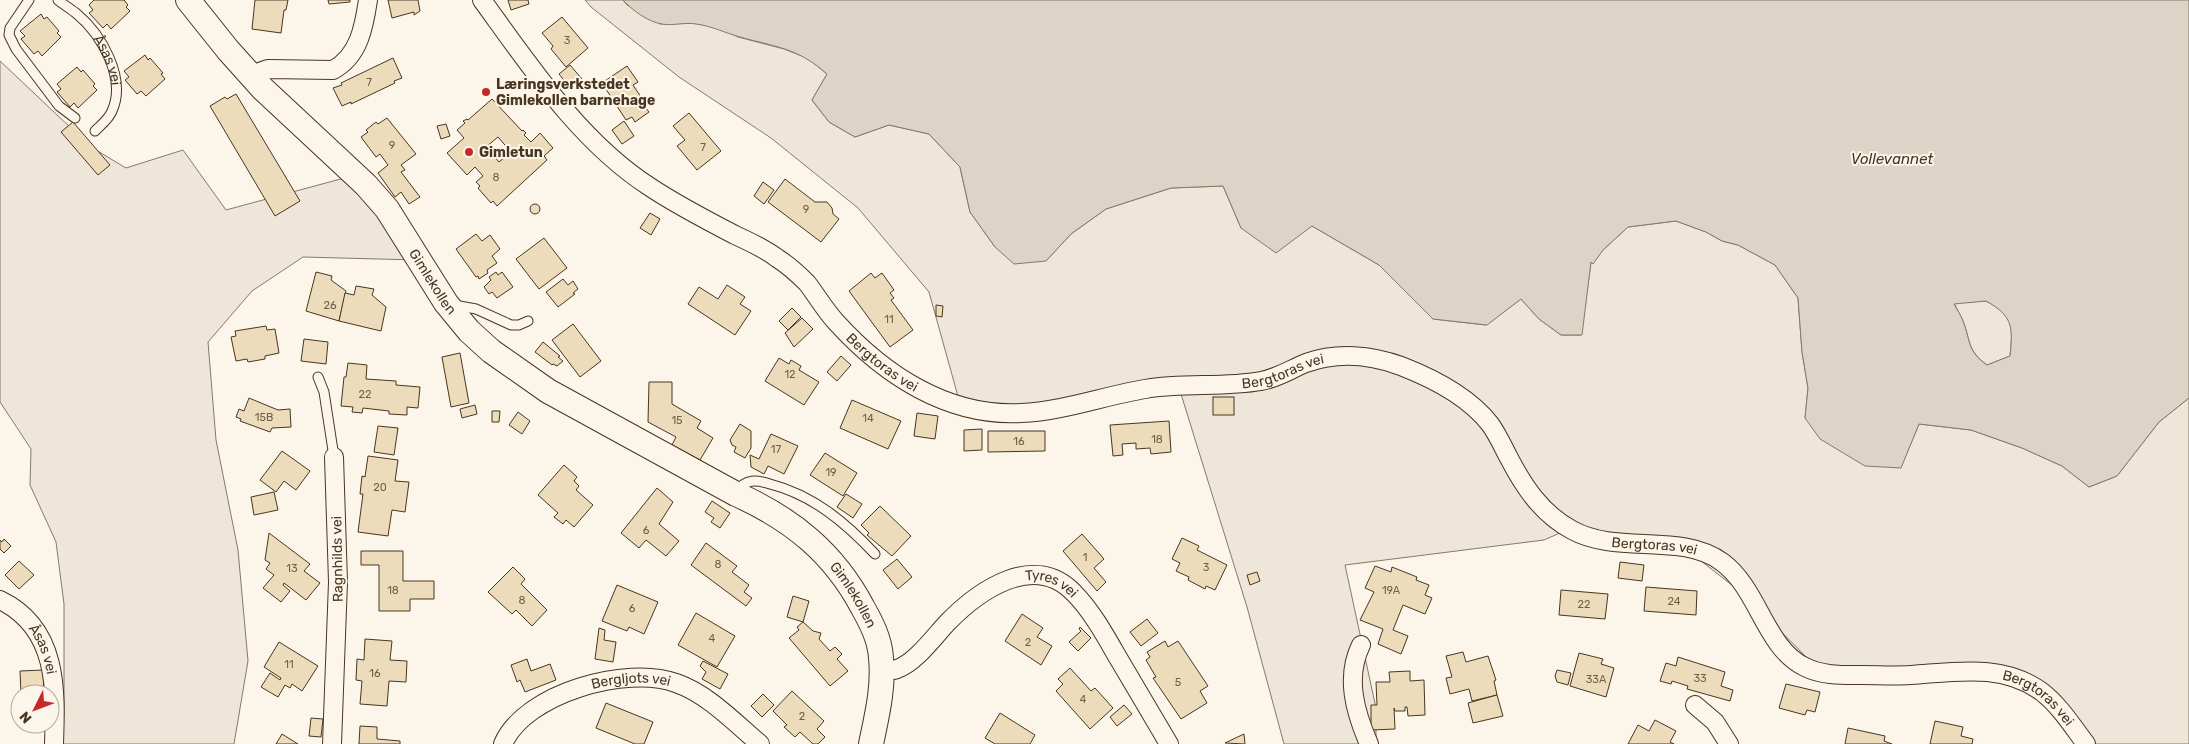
<svg xmlns="http://www.w3.org/2000/svg" width="2189" height="744" font-family="Rubik,sans-serif">
  <rect width="100%" height="100%" fill="#fbf6e9"/>
  <!-- green -->
  <g fill="#ede6d9" stroke="#887966">
    <polygon points="585,0 623,0 627,5 660,24 695,23 719,28 738,37 784,49 807,58 827,74 812,100 829,122 855,137 889,125 929,134 960,167 970,212 995,247 1046,261 1071,234 1106,209 1171,188 1223,186 1241,228 1312,226 1379,265 1433,319 1486,325 1521,299 1539,319 1561,335 1581,335 1591,262 1593,263 1603,250 1628,227 1676,221 1706,232 1722,241 1738,245 1775,265 1798,298 1802,352 1808,388 1805,418 1901,467 1919,424 1971,430 2022,448 2062,466 2089,487 2117,476 2159,422 2189,398 2189,744 2087,744 2021,680 1818,669 1746,596 1678,543 1569,529 1544,540 1345,565 1376,708 1376,744 1284,744 1247,607 1181,394 1146,381 1040,409 959,400 929,292 858,208 771,138 679,77 591,7"/>
    <polygon points="0,61 91,147 126,168 183,150 226,210 359,174 416,260 303,257 252,291 208,342 216,440 238,550 248,661 234,744 61,744 64,712 64,604 56,542 30,485 31,449 0,402"/>
    <path d="M1986,301C2014,316 2013,326 2010,356L1987,365C1967,350 1971,342 1963,321C1960,315 1957,309 1954,303Z"/>
  </g>
  <!-- water -->
  <path fill="#dcd4c6" stroke="#887966" fill-rule="evenodd" d="M623,0H2189V398L2159,422L2117,476L2089,487L2062,466L2022,448L1971,430L1919,424L1901,468L1865,466L1820,439L1805,418L1808,388L1802,352L1798,298L1775,265L1738,245L1722,241L1706,232L1676,221L1628,227L1603,250L1593,264L1591,262L1582,335H1561L1539,319L1521,299L1487,325L1433,319L1379,265L1312,226L1276,253L1241,228L1223,186L1171,188L1106,209L1071,234L1046,261L1014,264L995,247L970,212L960,167L929,134L889,125L855,137L829,122L812,100L827,74C798,48 776,47 740,37C725,33 712,26 696,24C685,22 673,26 662,24C648,22 632,10 623,0ZM1986,301C2013,316 2013,327 2010,356L1987,365C1967,351 1971,342 1963,321C1961,315 1957,310 1954,304Z"/>
  <!-- building -->
  <g fill="#ecdcbc" stroke="#4a3520" fill-rule="evenodd">
    <polygon points="94,0 124,0 128,5 126,7 130,11 111,29 107,24 103,28 89,13 93,10 89,5"/>
    <polygon points="255,0 288,0 286,10 284,10 281,33 252,29"/>
    <polygon points="328,0 350,0 350,2 329,4"/>
    <polygon points="388,0 418,0 420,11 414,15 414,12 392,18"/>
    <polygon points="508,0 528,0 529,4 511,10"/>
    <polygon points="41,14 44,19 47,17 59,31 57,33 61,37 42,56 38,51 34,54 21,39 25,36 20,31"/>
    <polygon points="562,17 588,48 566,67 551,49 553,46 542,33"/>
    <polygon points="145,55 148,60 150,58 163,73 161,74 165,79 146,96 141,91 137,94 125,80 129,77 124,71"/>
    <polygon points="393,58 402,78 394,81 395,83 351,104 351,102 342,106 333,88 342,85 341,83"/>
    <polygon points="570,65 582,79 570,88 559,74"/>
    <polygon points="627,66 638,82 633,85 647,106 645,107 649,112 635,122 632,117 626,120 602,83"/>
    <polygon points="77,67 81,72 83,70 95,84 93,86 97,90 78,108 74,103 70,107 57,92 61,89 57,84"/>
    <polygon points="236,94 300,201 275,216 210,106 225,97 227,99"/>
    <path d="M492,99L522,131L523,130L526,133L524,135L531,142L540,133L553,148L544,156L547,160L497,206L493,201L491,203L478,188L480,186L476,182L483,176L475,167L467,175L447,153L464,138L457,130L465,123L463,121L467,119L468,120ZM498,137L511,152L499,162L486,147Z"/>
    <polygon points="689,113 721,151 697,170 677,146 685,140 673,126"/>
    <polygon points="387,118 416,154 401,165 405,170 401,172 420,197 409,204 401,192 395,197 378,173 388,165 380,154 376,157 361,137 368,132 366,130 376,122 378,124"/>
    <polygon points="624,121 634,136 622,144 612,130"/>
    <polygon points="73,122 110,165 98,175 61,132"/>
    <polygon points="446,124 450,136 441,139 437,126"/>
    <polygon points="785,179 815,202 827,202 832,208 833,214 839,219 821,242 768,202"/>
    <polygon points="763,182 774,190 764,204 754,196"/>
    <circle cx="535" cy="209" r="5"/>
    <polygon points="650,213 660,219 651,235 640,228"/>
    <polygon points="476,234 482,241 490,235 500,249 492,256 497,263 487,270 488,273 479,279 478,276 476,277 456,249"/>
    <polygon points="544,238 567,268 539,289 516,259"/>
    <polygon points="316,272 332,276 331,280 346,291 339,321 306,311"/>
    <polygon points="496,272 498,275 502,272 513,287 497,298 492,292 489,294 484,287 491,280 489,277"/>
    <polygon points="871,273 875,278 882,273 894,290 890,293 894,298 891,300 913,330 890,347 849,291"/>
    <polygon points="563,279 568,285 573,281 578,289 573,293 575,294 558,307 546,292"/>
    <polygon points="727,285 745,297 740,304 751,311 735,335 688,304 699,287 718,299"/>
    <polygon points="356,286 374,289 372,295 386,307 381,331 339,321 345,293 354,295"/>
    <polygon points="936,305 943,306 942,317 936,316"/>
    <polygon points="792,308 801,317 788,330 779,321"/>
    <polygon points="802,318 813,329 794,347 785,333"/>
    <polygon points="573,324 601,361 580,377 552,340"/>
    <polygon points="266,326 267,330 275,329 279,353 265,356 265,359 248,362 247,359 236,361 231,337 236,336 235,331"/>
    <polygon points="304,339 328,342 326,364 301,361"/>
    <polygon points="543,342 560,356 558,357 563,361 557,366 553,364 552,365 535,352"/>
    <polygon points="460,353 469,403 451,407 442,357"/>
    <polygon points="841,356 851,365 837,381 827,372"/>
    <polygon points="779,358 789,364 791,360 801,366 799,370 819,382 804,405 765,381"/>
    <polygon points="348,363 367,365 366,379 396,381 396,385 420,387 418,408 407,407 407,415 389,414 389,411 363,408 362,413 352,412 353,407 341,406 344,377 346,377"/>
    <polygon points="649,382 672,382 672,404 701,421 697,428 713,438 700,460 672,445 676,437 648,422"/>
    <rect x="1213" y="397" width="21" height="18"/>
    <polygon points="249,398 278,410 290,409 291,427 272,428 270,432 240,421 241,419 236,417 239,409 244,411"/>
    <polygon points="852,400 901,421 888,449 840,428"/>
    <polygon points="475,405 477,414 462,418 460,409"/>
    <polygon points="492,411 500,411 499,422 492,422"/>
    <polygon points="518,412 530,421 522,434 509,425"/>
    <polygon points="917,413 938,416 935,439 914,436"/>
    <polygon points="1169,421 1171,452 1151,454 1150,448 1136,449 1136,443 1122,444 1123,455 1113,456 1110,425"/>
    <polygon points="740,424 751,431 751,448 745,458 734,452 736,447 732,445 730,440"/>
    <polygon points="378,426 398,428 394,455 374,452"/>
    <polygon points="982,429 982,450 964,451 964,430"/>
    <polygon points="988,431 1045,431 1045,451 988,452"/>
    <polygon points="771,434 798,446 784,474 768,466 764,474 751,467 750,455 759,459"/>
    <polygon points="282,451 310,471 296,490 284,481 276,492 260,480"/>
    <polygon points="825,453 857,473 843,496 810,475"/>
    <polygon points="368,456 398,460 395,481 409,482 405,512 392,510 388,536 358,532 363,494 360,494 362,476 365,477"/>
    <polygon points="564,465 577,477 574,481 579,486 576,490 593,505 574,527 566,520 563,524 554,517 558,513 538,495"/>
    <polygon points="657,488 673,502 659,524 679,541 666,556 646,540 639,548 621,533"/>
    <polygon points="274,492 278,510 254,515 251,497"/>
    <polygon points="846,494 862,504 853,518 837,507"/>
    <polygon points="712,501 730,513 720,528 711,522 714,518 705,512"/>
    <polygon points="880,506 911,536 892,556 867,535 869,533 861,525"/>
    <polygon points="269,533 310,564 304,571 320,583 306,600 284,583 283,585 290,591 281,602 263,588 274,575 266,569 270,563 265,560"/>
    <polygon points="1082,534 1104,559 1094,568 1106,582 1097,591 1063,551"/>
    <polygon points="1182,538 1199,546 1197,550 1227,565 1215,590 1206,586 1205,589 1188,580 1189,577 1176,571 1180,563 1172,559"/>
    <polygon points="4,539 11,546 4,553 0,549 0,540 2,542"/>
    <polygon points="706,543 737,566 732,572 749,585 744,592 752,598 746,606 691,565"/>
    <polygon points="361,551 403,551 403,581 434,581 434,599 410,599 410,611 379,611 379,565 361,565"/>
    <polygon points="897,559 912,577 898,589 883,570"/>
    <polygon points="19,561 34,575 19,589 5,575"/>
    <polygon points="1620,562 1644,565 1642,581 1618,578"/>
    <polygon points="1375,566 1391,572 1392,567 1417,577 1416,580 1429,585 1425,595 1432,598 1425,614 1403,605 1393,630 1408,636 1401,654 1378,644 1383,629 1360,620 1374,592 1365,588"/>
    <polygon points="513,567 525,579 521,584 547,610 532,626 516,610 512,614 488,592"/>
    <polygon points="1257,572 1260,581 1250,585 1247,575"/>
    <polygon points="617,585 658,602 644,634 629,627 627,631 602,621"/>
    <polygon points="1646,587 1697,591 1696,615 1644,611"/>
    <polygon points="1561,590 1608,594 1605,619 1559,615"/>
    <polygon points="793,596 809,601 803,622 787,617"/>
    <polygon points="696,613 735,636 717,667 678,645"/>
    <polygon points="1022,614 1043,628 1037,637 1052,646 1041,665 1005,641"/>
    <polygon points="1147,619 1158,633 1141,646 1130,632"/>
    <polygon points="803,622 813,631 821,633 819,639 830,651 835,647 842,654 837,659 848,671 830,686 789,638 799,630 797,627"/>
    <polygon points="1080,627 1091,638 1078,651 1069,642 1081,631 1079,629"/>
    <polygon points="599,628 605,630 604,640 616,642 613,662 595,659"/>
    <polygon points="365,639 392,641 390,660 407,661 406,682 389,681 387,706 360,704 362,681 356,680 357,659 364,660"/>
    <polygon points="1165,641 1168,647 1178,641 1208,686 1200,691 1207,703 1181,719 1153,678 1156,677 1146,660 1150,657 1147,652"/>
    <polygon points="279,642 318,666 302,691 292,684 290,688 285,685 278,697 261,687 270,673 280,680 281,678 264,667"/>
    <polygon points="1463,652 1466,662 1488,656 1496,680 1494,681 1497,695 1472,701 1469,689 1450,694 1446,678 1452,677 1446,656"/>
    <polygon points="1579,653 1603,659 1601,664 1614,668 1606,697 1570,686"/>
    <polygon points="1678,657 1725,672 1721,686 1733,690 1730,701 1687,689 1688,686 1672,681 1671,684 1660,681 1666,663 1676,666"/>
    <polygon points="527,659 531,671 550,664 556,680 525,692 520,680 517,682 511,665"/>
    <polygon points="703,661 728,674 720,689 702,679 706,672 700,666"/>
    <polygon points="1070,668 1091,691 1095,688 1113,708 1090,729 1056,691 1063,684 1058,679"/>
    <polygon points="43,670 44,694 21,694 20,671"/>
    <polygon points="1557,670 1571,673 1568,685 1557,682 1555,676"/>
    <polygon points="1410,671 1410,681 1424,680 1425,715 1408,716 1407,707 1405,707 1405,711 1395,711 1394,708 1395,729 1371,730 1371,705 1377,705 1376,682 1390,682 1389,672"/>
    <polygon points="1786,684 1820,692 1815,712 1807,710 1805,715 1779,708"/>
    <polygon points="792,691 824,721 817,729 825,737 818,744 813,744 800,732 795,737 784,727 787,725 773,711"/>
    <polygon points="763,694 774,705 762,717 751,706"/>
    <polygon points="1497,695 1503,716 1473,723 1468,703"/>
    <polygon points="606,703 653,722 644,744 635,744 596,728"/>
    <polygon points="1124,705 1132,714 1117,726 1110,717"/>
    <polygon points="1000,713 1035,735 1030,744 995,744 985,738"/>
    <polygon points="311,718 323,719 321,737 309,736"/>
    <polygon points="1655,720 1676,731 1670,742 1674,744 1628,744 1638,725 1649,731"/>
    <polygon points="1935,721 1963,727 1961,736 1973,739 1972,744 1930,744"/>
    <polygon points="360,726 377,727 377,739 400,741 400,744 359,744"/>
    <polygon points="1848,728 1885,736 1884,741 1892,744 1845,744"/>
    <polygon points="282,734 298,744 276,744"/>
    <polygon points="1244,734 1245,744 1225,743"/>
  </g>
  <g fill="none" stroke-linecap="round" stroke-linejoin="round">
    <defs>
      <g id="lane">
        <polyline points="29,0 10,28 9,35 16,49 59,106 75,118"/>
        <path id="s1" d="M58,0C64,5 71,9 77,14C101,34 127,78 112,111C109,119 101,125 95,131"/>
        <polyline points="454,305 476,309 511,325 519,325 528,321"/>
        <polyline points="318,377 324,392 334,457"/>
        <path d="M737,492C745,478 757,480 770,484C813,495 846,523 875,554"/>
      </g>
      <g id="street">
        <path id="s2" d="M482,0C530,66 580,142 650,187C677,205 706,220 735,235C750,242 764,248 777,258C788,265 798,274 807,283C817,296 825,310 836,322C884,375 948,417 1021,413C1064,411 1103,396 1145,389C1184,382 1223,388 1261,381C1278,378 1291,369 1306,363C1337,352 1371,355 1401,366C1432,378 1469,397 1490,424C1498,435 1503,447 1509,458C1524,487 1542,514 1572,530C1617,555 1682,532 1722,562C1759,589 1765,648 1805,667C1823,676 1843,675 1862,675C1878,675 1894,676 1911,675C1956,672 2003,663 2042,692C2060,706 2073,727 2086,744"/>
        <path d="M251,75L268,69L333,70C359,56 364,27 368,0"/>
        <path id="s3" d="M0,600C58,628 56,689 54,744"/>
        <path d="M1361,645C1345,677 1355,712 1369,744"/>
        <path id="s4" d="M882,671C887,670 893,671 897,669C915,663 934,637 947,623C978,591 1034,551 1074,593C1091,610 1105,635 1117,656C1134,685 1152,715 1169,744"/>
        <polyline points="1695,705 1715,722 1729,744"/>
        <polyline points="332,744 338,582 334,457"/>
        <path id="s5" d="M503,744C525,693 627,665 676,683C708,694 735,723 760,744"/>
      </g>
      <g id="secondary">
        <path id="s6" d="M188,0L228,50L263,89L366,185L387,209L446,303L469,331L491,351L548,391L736,494C792,519 834,553 863,608C872,624 880,640 881,658C884,687 877,715 871,744"/>
      </g>
    </defs>
    <!-- lane casing -->
    <use href="#lane" stroke="#4a3520" stroke-width="11"/>
    <!-- street casing -->
    <use href="#street" stroke="#4a3520" stroke-width="20"/>
    <!-- secondary casing -->
    <use href="#secondary" stroke="#4a3520" stroke-width="26"/>
    <!-- lane -->
    <use href="#lane" stroke="#fbf6e9" stroke-width="9"/>
    <!-- street -->
    <use href="#street" stroke="#fbf6e9" stroke-width="18"/>
    <!-- secondary -->
    <use href="#secondary" stroke="#fbf6e9" stroke-width="24"/>
  </g>
  <!-- markers -->
  <g fill="#c62828" stroke="#fbf6e9" stroke-width="2">
    <circle cx="486" cy="92" r="5"/>
    <circle cx="469" cy="152" r="5"/>
  </g>
  <g text-anchor="middle" stroke-width="4" stroke-linejoin="round" paint-order="stroke">
    <!-- number labels -->
    <g font-size="11" fill="#725f47">
      <text x="567" y="44">3</text>
      <text x="369" y="86">7</text>
      <text x="392" y="149">9</text>
      <text x="703" y="151">7</text>
      <text x="496" y="181">8</text>
      <text x="806" y="213">9</text>
      <text x="330" y="309">26</text>
      <text x="889" y="323">11</text>
      <text x="790" y="378">12</text>
      <text x="365" y="398">22</text>
      <text x="264" y="421">15B</text>
      <text x="868" y="422">14</text>
      <text x="677" y="424">15</text>
      <text x="1157" y="443">18</text>
      <text x="1019" y="445">16</text>
      <text x="776" y="453">17</text>
      <text x="831" y="476">19</text>
      <text x="380" y="491">20</text>
      <text x="646" y="534">6</text>
      <text x="1085" y="561">1</text>
      <text x="718" y="568">8</text>
      <text x="1206" y="571">3</text>
      <text x="292" y="572">13</text>
      <text x="393" y="594">18</text>
      <text x="1391" y="594">19A</text>
      <text x="522" y="604">8</text>
      <text x="1674" y="605">24</text>
      <text x="1584" y="608">22</text>
      <text x="632" y="612">6</text>
      <text x="712" y="642">4</text>
      <text x="1028" y="646">2</text>
      <text x="289" y="668">11</text>
      <text x="375" y="677">16</text>
      <text x="1700" y="682">33</text>
      <text x="1596" y="683">33A</text>
      <text x="1178" y="686">5</text>
      <text x="1083" y="703">4</text>
      <text x="802" y="720">2</text>
    </g>
    <!-- street labels -->
    <g font-size="14" fill="#4a3520" stroke="#fbf6e9">
      <text dy="5" stroke="none"><textPath href="#s1" startOffset="80">Åsas vei</textPath></text>
      <text dy="5" stroke="none"><textPath href="#s6" startOffset="375">Gimlekollen</textPath></text>
      <text dy="5" stroke="none"><textPath href="#s2" startOffset="548">Bergtoras vei</textPath></text>
      <text dy="5" stroke="none"><textPath href="#s2" startOffset="966">Bergtoras vei</textPath></text>
      <text dy="5" stroke="none"><textPath href="#s2" startOffset="1416">Bergtoras vei</textPath></text>
      <text transform="translate(337 559) rotate(-91)" y="5">Ragnhilds vei</text>
      <text dy="5" stroke="none"><textPath href="#s4" startOffset="205">Tyres vei</textPath></text>
      <text dy="5" stroke="none"><textPath href="#s6" startOffset="908">Gimlekollen</textPath></text>
      <text dy="5" stroke="none"><textPath href="#s3" startOffset="68">Åsas vei</textPath></text>
      <text dy="5" stroke="none"><textPath href="#s5" startOffset="150">Bergljots vei</textPath></text>
      <text dy="5" stroke="none"><textPath href="#s2" startOffset="1865">Bergtoras vei</textPath></text>
    </g>
    <!-- poi labels -->
    <g font-size="14" font-weight="bold" fill="#4a3520" stroke="#fbf6e9" text-anchor="start">
      <text x="496" y="89">Læringsverkstedet<tspan x="496" dy="16">Gimlekollen barnehage</tspan></text>
      <text x="479" y="157">Gimletun</text>
    </g>
    <!-- water labels -->
    <g font-size="15" font-style="italic" fill="#4a3520" stroke="#fbf6e9">
      <text x="1892" y="164">Vollevannet</text>
    </g>
  </g>
  <!-- north arrow -->
  <g transform="translate(35 709) rotate(228)"><circle r="24" fill="#fbf6e9" stroke="#b4a999"/>
  <path d="M0-4L9 19L0 12L-9 19Z" fill="#c62828"/>
  <text y="-8" font-size="14" font-weight="bold" text-anchor="middle" fill="#4a3520">N</text>
  </g>
</svg>
